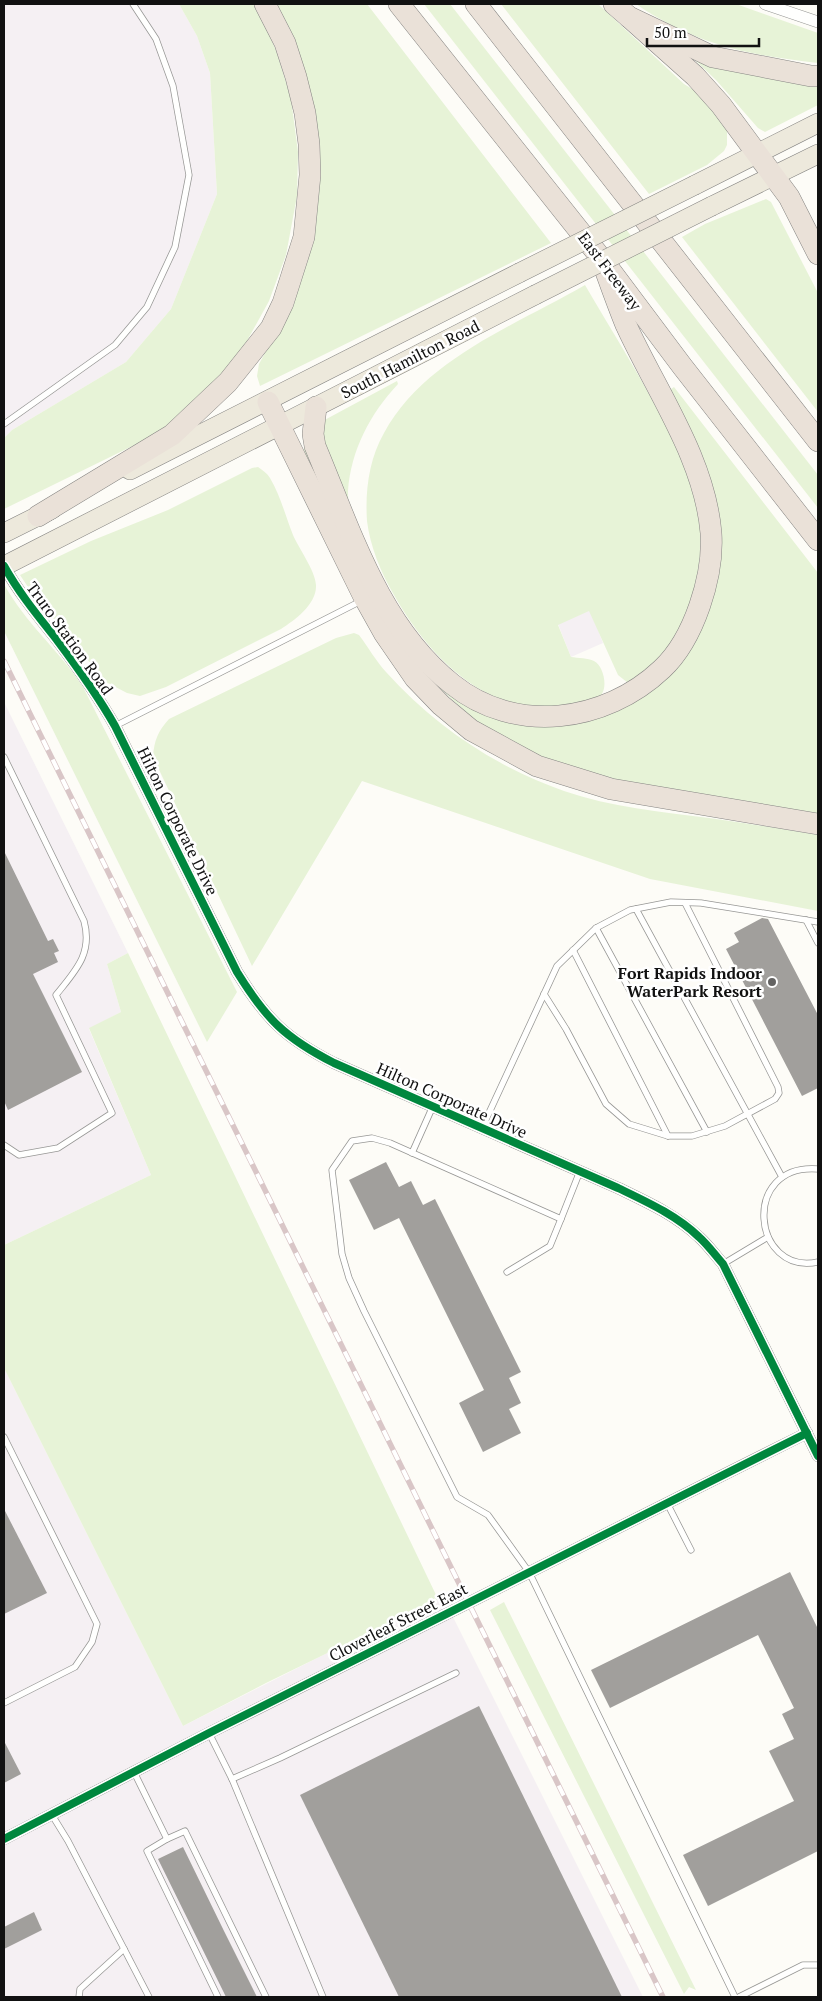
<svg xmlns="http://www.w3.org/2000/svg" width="822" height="2001" font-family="'PT Serif',serif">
  <rect width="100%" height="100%" fill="#fdfcf7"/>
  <!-- industrial -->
  <g fill="#f5f0f3">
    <polygon points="4,4 179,4 197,36 210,73 217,194 171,309 126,362 12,430 4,438"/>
    <polygon points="590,610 603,643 571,657 558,624"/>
    <polygon points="4,702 128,953 107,964 121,1012 89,1029 151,1175 4,1245"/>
    <polygon points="4,1368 183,1726 442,1595 643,1997 4,1997"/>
  </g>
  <!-- green -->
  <g fill="#e7f3d7">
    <polygon points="179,4 256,4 277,53 291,99 298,152 297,196 286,255 269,301 242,350 224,376 180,416 155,435 4,509 4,438 12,430 126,362 171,309 217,194 210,73 197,36"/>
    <polygon points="277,4 367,4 551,243 260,386 257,376 259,364 282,322 308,261 290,31"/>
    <polygon points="424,4 450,4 818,475 818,508"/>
    <polygon points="501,4 598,4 684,84 702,95 722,120 727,131 727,145 724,151 707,165 649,194"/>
    <path d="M636,4H736L818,33V63C748,55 696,45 636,4Z"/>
    <polygon points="699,58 818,83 818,105 765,132 758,128 716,80 696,61"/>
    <polygon points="766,199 771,202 818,293 818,412 682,237 705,224"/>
    <path d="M585,285C613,333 643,380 668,430C677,449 688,469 694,489C709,542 699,616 660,657C650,667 639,675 628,683L618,675L589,611L558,625L571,657C578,658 588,658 594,661C604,666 609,690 599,697C594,702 581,702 574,704C492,723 430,659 394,595C381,573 370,546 367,521C365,491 369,459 384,433C424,359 516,325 585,285Z"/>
    <path d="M397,381L398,384C370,414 351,450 348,491C348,503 349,515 350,527L308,463L304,450L305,436L319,423Z"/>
    <polygon points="674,387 818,573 818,815 635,787 556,764 499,736 471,717 430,679 432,677 488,713 635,699 717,570 668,391"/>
    <path d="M258,467C262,470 267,473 270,478C281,497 285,515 293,535C299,549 315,570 316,585C317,604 295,620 281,629L166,687L140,696L127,693L106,682L30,590L20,575L91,541L168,510L252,468Z"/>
    <path d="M4,584C25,623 59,650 83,687L237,992L207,1042L4,631Z"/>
    <path d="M354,633L359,635C368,647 376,661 386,672C436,727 494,766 564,791C611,807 661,812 709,818C746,823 782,829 818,835V911L650,879L362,781L252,966L153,757C154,741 158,731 169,719L336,638Z"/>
    <polygon points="128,953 438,1599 266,1683 183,1726 4,1368 4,1245 151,1175 89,1028 121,1012 107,964"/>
    <polygon points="504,1602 696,1990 689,1987 684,1994 490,1610"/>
  </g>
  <!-- building -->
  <g fill="#a19f9c">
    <polygon points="4,851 48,941 53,939 59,951 54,953 58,962 33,974 82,1072 8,1110 4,1101"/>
    <polygon points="762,918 768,919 818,1015 818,1088 802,1096 726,949 739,942 734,933"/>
    <polygon points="386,1162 399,1187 411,1181 423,1205 435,1199 521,1372 509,1378 521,1403 509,1409 521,1433 483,1452 459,1403 484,1390 399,1218 374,1230 349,1180"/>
    <polygon points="4,1509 47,1593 4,1614"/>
    <polygon points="790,1572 818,1629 818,1851 708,1906 683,1855 794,1801 769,1751 794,1739 782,1714 794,1708 758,1635 610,1708 591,1670"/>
    <polygon points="479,1706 622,1997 399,1997 300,1795"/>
    <polygon points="4,1741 21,1774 4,1783"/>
    <polygon points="183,1847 224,1931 257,1997 226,1997 158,1859"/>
    <polygon points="34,1912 42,1930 4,1949 4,1927"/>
  </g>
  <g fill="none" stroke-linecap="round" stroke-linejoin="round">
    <defs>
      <g id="lane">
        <polyline points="4,424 115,345 147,307 175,247 189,175 173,86 156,39 133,4"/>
        <polyline points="115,726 361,601"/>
        <path d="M4,757L84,921C93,954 75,971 56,995L112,1113L58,1148L19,1155L4,1145"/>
        <polyline points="636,909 782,1177"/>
        <polyline points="806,920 818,943"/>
        <polyline points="596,928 707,1132"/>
        <polyline points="573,950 668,1136"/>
        <polyline points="544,994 566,1029 606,1104 629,1124 668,1136 692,1136 725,1126 775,1099 779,1093 778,1087 685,903"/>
        <polyline points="482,1128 557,966 596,928 630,910 671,902 701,903 818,922"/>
        <polyline points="412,1153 433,1106"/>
        <path d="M818,1169C740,1163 752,1276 818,1262"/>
        <polyline points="580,1171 561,1219 390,1143 372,1138 352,1141 332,1170 342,1254 349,1278 364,1311 457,1497 488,1515 529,1572 735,1997"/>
        <polyline points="723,1264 768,1237"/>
        <polyline points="507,1272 550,1246 561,1219"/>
        <polyline points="4,1437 97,1624 92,1642 75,1667 4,1703"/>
        <polyline points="667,1503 691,1550"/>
        <polyline points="209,1733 232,1779 323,1997"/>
        <polyline points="134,1772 167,1839 185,1831 266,1997"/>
        <polyline points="232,1779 280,1758 456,1673"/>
        <polyline points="52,1815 68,1841 149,1997"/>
        <polyline points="167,1839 147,1851 218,1997"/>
        <polyline points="79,1997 80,1989 124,1949"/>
        <polyline points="739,1997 803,1965 818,1965"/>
      </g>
      <g id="street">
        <polyline points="765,4 818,22"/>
        <path d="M4,566C19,593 38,616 57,640C78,668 98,696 115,726L237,972C266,1019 285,1038 334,1063L618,1188C647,1202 676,1215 699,1237C708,1245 715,1255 723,1264L818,1456"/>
        <polyline points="4,1839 209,1733 807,1433"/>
      </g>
      <g id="primary">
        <polyline points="695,185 818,123"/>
        <polyline points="712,206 818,154"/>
        <polyline points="130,470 519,273"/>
        <polyline points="4,533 52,509"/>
        <polyline points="4,566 535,295"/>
      </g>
      <g id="highway">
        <polyline points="399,4 601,258 682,366 818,540"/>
        <polyline points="476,4 818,441"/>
        <polyline points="614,4 629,17 713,57 811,76 818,76"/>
        <polyline points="629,17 695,76 721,105 789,197 818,254"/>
        <polyline points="268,402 365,599 384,633 415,678 441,705 471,730 537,766 611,789 818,824"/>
        <path d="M316,407L313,434L315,446C350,529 379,626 452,684C515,735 605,723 662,669C694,639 714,576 711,533C705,459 656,391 626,325C617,303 609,280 601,258"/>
        <polyline points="38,516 172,435 228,382 271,328 283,303 304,237 310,175 309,144 305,113 296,77 285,43 265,4"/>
      </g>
    </defs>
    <!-- lane casing -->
    <use href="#lane" stroke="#979795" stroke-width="7"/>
    <!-- street casing -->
    <use href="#street" stroke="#979795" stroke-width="12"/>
    <!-- primary casing -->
    <use href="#primary" stroke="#858482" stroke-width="20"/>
    <!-- highway casing -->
    <use href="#highway" stroke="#858482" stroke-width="22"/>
    <!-- lane -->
    <use href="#lane" stroke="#fffffe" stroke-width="5.5"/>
    <!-- street -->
    <use href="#street" stroke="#fffffe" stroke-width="11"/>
    <!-- primary -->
    <use href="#primary" stroke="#ede9dc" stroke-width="19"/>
    <!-- highway -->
    <use href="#highway" stroke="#eae1d8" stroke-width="21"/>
    <defs>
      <polyline id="rail" points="4,661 663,1997"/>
    </defs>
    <!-- rail casing -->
    <use href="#rail" stroke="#d9c6c7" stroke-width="5.5"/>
    <!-- rail -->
    <use href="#rail" stroke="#fff" stroke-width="4" stroke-dasharray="11" stroke-linecap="butt"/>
    <defs>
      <g id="primary-bridge">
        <polyline points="519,273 695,185"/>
        <polyline points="535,295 712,206"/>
      </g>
    </defs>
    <!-- primary-bridge casing -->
    <use href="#primary-bridge" stroke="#858482" stroke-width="20" stroke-linecap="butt"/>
    <!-- primary-bridge -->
    <use href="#primary-bridge" stroke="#ede9dc" stroke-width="19"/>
    <defs>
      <g id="cycleway">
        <path d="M4,566C19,593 38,616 57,640C78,668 98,696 115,726L237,972C266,1019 285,1038 334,1063L618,1188C647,1202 676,1215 699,1237C708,1245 715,1255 723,1264L818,1456"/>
        <polyline points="4,1839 209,1733 807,1433"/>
      </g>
    </defs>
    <!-- cycleway casing -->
    <use href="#cycleway" stroke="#fff" stroke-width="11"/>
    <!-- cycleway -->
    <use href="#cycleway" stroke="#00873e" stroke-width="8"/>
  </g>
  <!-- markers -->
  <circle fill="#646362" stroke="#fff" stroke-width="2" cx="772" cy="982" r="5"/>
  <g text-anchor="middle" stroke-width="5" stroke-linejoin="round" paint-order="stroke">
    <!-- street labels -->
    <g font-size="16" fill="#111" stroke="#fff">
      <text transform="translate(610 271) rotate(53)" y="6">East Freeway</text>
      <text transform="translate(410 359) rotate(-27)" y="6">South Hamilton Road</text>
      <text transform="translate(70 638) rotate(54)" y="6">Truro Station Road</text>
      <text transform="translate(178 821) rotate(64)" y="6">Hilton Corporate Drive</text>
      <text transform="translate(452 1100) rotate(24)" y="6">Hilton Corporate Drive</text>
      <text transform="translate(398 1622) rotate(-27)" y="6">Cloverleaf Street East</text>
    </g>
    <!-- poi labels -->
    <g font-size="16" font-weight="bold" fill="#111" stroke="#fff" text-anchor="end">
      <text x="762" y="979">Fort Rapids Indoor<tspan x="762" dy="18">WaterPark Resort</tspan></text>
    </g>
  </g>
  <!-- border -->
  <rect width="822" height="2001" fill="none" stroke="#111111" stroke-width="10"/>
  <!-- scale -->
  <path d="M647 38v8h112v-8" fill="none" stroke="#111111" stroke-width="2.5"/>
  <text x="654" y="38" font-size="15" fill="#111111" stroke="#ffffff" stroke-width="4" paint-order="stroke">50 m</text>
</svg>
